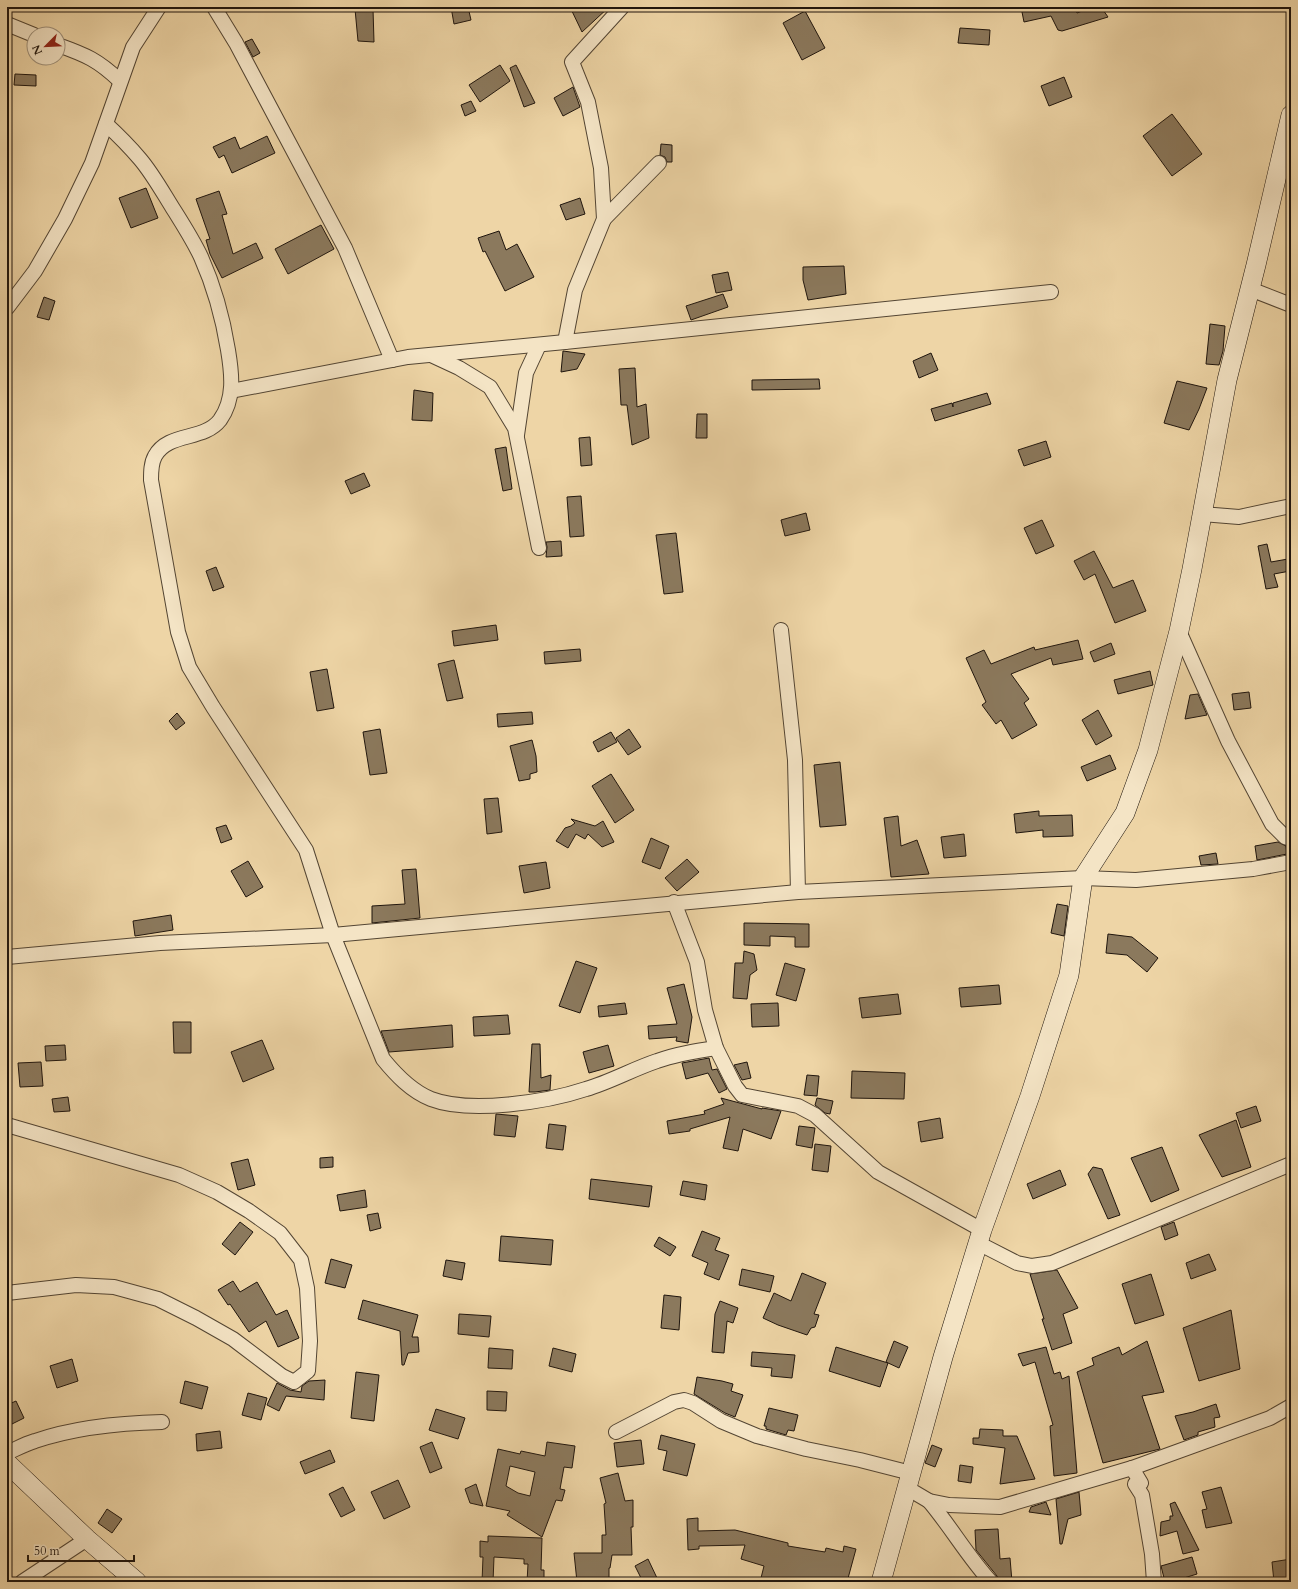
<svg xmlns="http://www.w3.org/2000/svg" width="1298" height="1589" font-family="Cardo,serif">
  <rect width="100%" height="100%" fill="#eed5a6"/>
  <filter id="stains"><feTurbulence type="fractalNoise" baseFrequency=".005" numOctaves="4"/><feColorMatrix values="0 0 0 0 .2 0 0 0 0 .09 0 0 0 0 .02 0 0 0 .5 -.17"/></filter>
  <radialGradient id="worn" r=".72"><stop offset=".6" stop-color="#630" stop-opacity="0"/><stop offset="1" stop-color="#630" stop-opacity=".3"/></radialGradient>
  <!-- building -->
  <g fill="#8b795d" stroke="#1f150d" fill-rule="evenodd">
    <polygon points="451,7 468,7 471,20 454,24"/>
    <polygon points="570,7 609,7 582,32"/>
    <polygon points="1021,7 1075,7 1077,13 1092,7 1101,7 1108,17 1062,31 1058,30 1051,16 1024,22"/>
    <polygon points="355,9 373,9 374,42 358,41"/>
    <polygon points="805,11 825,48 802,60 783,23"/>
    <polygon points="960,28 990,30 989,45 958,43"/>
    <polygon points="252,39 260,53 253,57 245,42"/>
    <polygon points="500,65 510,81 480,102 469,85"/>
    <polygon points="516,65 535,103 524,107 510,68"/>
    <polygon points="15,74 36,75 36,86 14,85"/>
    <polygon points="1064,77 1072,97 1049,106 1041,86"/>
    <polygon points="573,87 580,107 563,116 554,98"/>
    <polygon points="471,101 476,111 465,116 461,105"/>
    <polygon points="1172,114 1202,154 1172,176 1143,136"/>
    <polygon points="267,136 275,153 232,173 224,155 219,158 213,147 235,137 240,149"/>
    <polygon points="661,144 672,145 672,162 667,162 665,157 660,155"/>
    <polygon points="146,188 158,218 131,228 119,198"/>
    <polygon points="219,191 227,214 222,215 233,254 256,243 263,258 222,278 210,254 206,240 210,239 196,199"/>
    <polygon points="580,198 585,214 566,220 560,205"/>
    <polygon points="321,225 334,249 288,274 275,249"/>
    <polygon points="499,231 506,250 517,244 534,277 505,291 485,251 483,252 478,238"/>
    <polygon points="844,266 846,294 808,300 803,280 803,267"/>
    <polygon points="728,272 732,290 716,293 712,275"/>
    <polygon points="723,294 728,307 691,320 686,306"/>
    <polygon points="44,297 55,301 49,320 37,317"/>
    <polygon points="1210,324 1225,326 1223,351 1219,365 1206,364"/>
    <polygon points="563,351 585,354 577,369 561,372"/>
    <polygon points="931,353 938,370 919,378 913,361"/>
    <polygon points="635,368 637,407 646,404 649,438 632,445 627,405 621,405 619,369"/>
    <polygon points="819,379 820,389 752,390 752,380"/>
    <polygon points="1177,381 1207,388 1199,409 1189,430 1164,423"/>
    <polygon points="414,390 433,393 432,421 412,420"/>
    <polygon points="987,393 991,404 935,421 931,409 952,403 953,407 953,403"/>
    <polygon points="697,414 707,414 707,438 696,438"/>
    <polygon points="590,437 592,465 581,466 579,438"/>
    <polygon points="1046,441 1051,457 1024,466 1018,450"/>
    <polygon points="506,447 512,489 503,491 495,449"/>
    <polygon points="364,473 370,486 351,494 345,481"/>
    <polygon points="581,496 584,536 570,537 567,497"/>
    <polygon points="806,513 810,530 785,536 781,520"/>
    <polygon points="1042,520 1054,546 1036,554 1024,528"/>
    <polygon points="676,533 683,592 664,594 656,535"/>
    <polygon points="561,541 562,556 546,557 547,547 546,542"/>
    <polygon points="1267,544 1271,562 1288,559 1290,571 1274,574 1278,587 1266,589 1258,546"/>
    <polygon points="1094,551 1113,588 1133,580 1146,611 1115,623 1095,574 1084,580 1074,561"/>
    <polygon points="216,567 224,587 213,591 206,571"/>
    <polygon points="496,625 498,640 454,646 452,631"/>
    <polygon points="1078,640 1083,659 1053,665 1051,658 1011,674 1029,699 1024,703 1037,725 1012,739 1001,720 996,724 982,705 986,702 966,658 984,650 991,664 1034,647 1035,650"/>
    <polygon points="1111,643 1115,654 1094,662 1090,652"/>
    <polygon points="580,649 581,661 545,664 544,652"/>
    <polygon points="454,660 463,698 447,701 438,664"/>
    <polygon points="327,669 334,708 317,711 310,672"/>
    <polygon points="1150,671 1153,685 1118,694 1114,680"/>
    <polygon points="1249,692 1251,708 1234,710 1232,694"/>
    <polygon points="1198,694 1207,715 1185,719 1190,695"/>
    <polygon points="1098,710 1112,736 1096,745 1082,720"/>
    <polygon points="532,712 533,724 498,727 497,714"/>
    <polygon points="177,713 185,723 176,730 169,721"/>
    <polygon points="380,729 387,773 370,775 363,732"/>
    <polygon points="629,729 641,747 628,755 616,738"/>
    <polygon points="611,732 617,742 598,752 593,742"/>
    <polygon points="532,740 536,756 537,772 530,774 530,779 519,781 510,746"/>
    <polygon points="1110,755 1116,769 1087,781 1081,767"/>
    <polygon points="840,762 846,825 820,827 814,765"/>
    <polygon points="611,774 634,810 615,823 592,786"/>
    <polygon points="498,798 502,832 487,834 484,799"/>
    <polygon points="1039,811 1039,816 1072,815 1073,836 1043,837 1043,830 1016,833 1014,814"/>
    <polygon points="898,816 901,846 917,840 929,874 891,877 884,818"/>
    <polygon points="571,819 595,826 603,821 614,842 602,847 588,834 585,839 576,834 568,848 556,841 565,828 571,826 575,823"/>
    <polygon points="226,825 232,839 221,843 216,828"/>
    <polygon points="964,834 966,856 944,858 941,837"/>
    <polygon points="651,838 669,846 660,869 642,862"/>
    <polygon points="1278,842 1286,846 1287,854 1257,860 1255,846"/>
    <polygon points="1216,853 1218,864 1201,865 1199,856"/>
    <polygon points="687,859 699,872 677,891 665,878"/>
    <polygon points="248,861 263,887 246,897 231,871"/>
    <polygon points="546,862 550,888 524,893 519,866"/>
    <polygon points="416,869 420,918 372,923 372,906 405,904 402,870"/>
    <polygon points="1057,904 1068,906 1064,936 1051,933"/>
    <polygon points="171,915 173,930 135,936 133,921"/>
    <polygon points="744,923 809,924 809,947 795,947 795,937 770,936 770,946 744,945"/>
    <polygon points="1108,934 1132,937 1158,958 1147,972 1127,955 1106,953"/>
    <polygon points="744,951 754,954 757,970 750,975 747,999 733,998 735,963 743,963"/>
    <polygon points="576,961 597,968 580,1013 559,1006"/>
    <polygon points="785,963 805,969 796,1001 776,995"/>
    <polygon points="684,984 692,1017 688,1043 676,1041 677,1037 649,1039 648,1026 677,1024 667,988"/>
    <polygon points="999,985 1001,1004 961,1007 959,988"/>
    <polygon points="898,994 901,1014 862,1018 859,998"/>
    <polygon points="625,1003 627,1014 599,1017 598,1006"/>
    <polygon points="778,1003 779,1026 752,1027 751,1004"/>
    <polygon points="508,1015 510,1034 474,1036 473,1017"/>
    <polygon points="173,1022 191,1022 191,1053 174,1053"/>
    <polygon points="452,1025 453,1047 389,1052 381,1031"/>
    <polygon points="262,1040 274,1069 243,1082 231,1052"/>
    <polygon points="532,1044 540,1044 541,1078 551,1075 550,1090 535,1092 529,1092"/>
    <polygon points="65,1045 66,1060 46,1061 45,1046"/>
    <polygon points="608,1045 614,1066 589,1073 583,1052"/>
    <polygon points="709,1058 712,1070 717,1069 727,1089 719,1093 708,1073 686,1079 682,1063"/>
    <polygon points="41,1062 43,1086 20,1087 18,1063"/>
    <polygon points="747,1062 751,1078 742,1080 734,1065"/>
    <polygon points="852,1071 905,1073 904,1099 851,1098"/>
    <polygon points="807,1075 819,1076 817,1096 804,1095"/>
    <polygon points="68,1097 70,1111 54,1112 52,1099"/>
    <polygon points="721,1098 762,1109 762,1108 781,1111 771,1139 743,1129 738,1151 723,1148 730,1117 690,1129 690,1131 669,1134 667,1121 705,1114 704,1111 724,1104"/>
    <polygon points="817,1098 833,1101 830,1114 825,1113 815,1105"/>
    <polygon points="1256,1106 1261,1121 1241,1128 1236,1113"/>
    <polygon points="496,1114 518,1116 515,1137 494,1135"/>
    <polygon points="940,1118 943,1138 921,1142 918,1122"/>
    <polygon points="1236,1120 1251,1167 1222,1177 1199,1135"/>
    <polygon points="549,1124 566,1126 563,1150 546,1148"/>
    <polygon points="799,1126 815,1128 812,1148 796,1145"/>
    <polygon points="815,1144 831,1146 828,1172 812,1170"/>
    <polygon points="1162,1147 1179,1190 1151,1202 1131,1158"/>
    <polygon points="333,1157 333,1167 320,1168 320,1158"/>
    <polygon points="248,1159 255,1185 238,1190 231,1163"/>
    <polygon points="1093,1167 1102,1169 1120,1215 1108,1219 1088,1174"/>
    <polygon points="1060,1170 1066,1185 1033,1199 1027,1184"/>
    <polygon points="591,1179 652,1186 649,1207 589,1199"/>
    <polygon points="683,1181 707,1185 705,1200 680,1195"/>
    <polygon points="365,1190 367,1207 340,1211 337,1195"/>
    <polygon points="378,1213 381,1228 370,1231 367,1215"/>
    <polygon points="240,1222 253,1232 235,1255 222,1244"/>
    <polygon points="1174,1222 1178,1235 1165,1240 1161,1227"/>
    <polygon points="702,1231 720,1238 715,1250 729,1255 719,1280 704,1274 708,1263 692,1256"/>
    <polygon points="501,1236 553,1240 551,1265 499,1261"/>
    <polygon points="659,1237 676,1247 670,1256 654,1246"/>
    <polygon points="1209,1254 1216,1270 1191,1279 1186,1263"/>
    <polygon points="331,1259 352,1265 345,1288 325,1283"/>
    <polygon points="446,1260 465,1263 462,1280 443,1276"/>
    <polygon points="742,1269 774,1276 770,1292 739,1285"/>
    <polygon points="1057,1270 1078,1308 1063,1314 1072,1343 1052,1350 1042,1319 1044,1319 1030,1274"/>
    <polygon points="802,1273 826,1283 814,1314 819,1315 815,1327 811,1328 807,1335 778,1325 763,1318 774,1293 791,1301"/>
    <polygon points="1151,1274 1164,1315 1135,1324 1122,1284"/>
    <polygon points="233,1281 240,1292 257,1282 276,1315 287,1310 299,1338 278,1347 266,1321 249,1332 230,1304 228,1305 218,1290"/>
    <polygon points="664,1295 681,1297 679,1330 661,1328"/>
    <polygon points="363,1300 418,1315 412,1337 418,1337 419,1352 408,1353 404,1365 402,1365 400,1331 358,1319"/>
    <polygon points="720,1301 738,1308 733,1323 727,1321 724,1353 712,1352 715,1314"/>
    <polygon points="1231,1310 1240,1369 1199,1381 1183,1328"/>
    <polygon points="459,1314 491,1316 489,1337 458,1334"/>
    <polygon points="894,1341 908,1347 899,1368 886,1362"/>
    <polygon points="1147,1341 1164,1392 1142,1396 1160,1449 1103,1463 1077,1372 1094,1365 1092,1358 1119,1347 1122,1355"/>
    <polygon points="836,1347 888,1363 880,1387 829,1371"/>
    <polygon points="1046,1347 1054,1374 1060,1372 1062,1379 1069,1376 1077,1473 1054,1476 1050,1426 1053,1425 1035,1362 1023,1366 1018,1354"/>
    <polygon points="489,1348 513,1350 512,1369 488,1368"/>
    <polygon points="553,1348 576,1354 572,1372 549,1366"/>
    <polygon points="752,1352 795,1355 792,1378 771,1376 772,1368 751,1366"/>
    <polygon points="72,1359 78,1381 57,1388 50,1366"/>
    <polygon points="356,1372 379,1375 374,1421 351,1418"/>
    <polygon points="697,1377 722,1381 733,1384 731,1391 743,1395 735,1417 725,1413 694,1394"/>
    <polygon points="325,1380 324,1400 286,1396 279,1411 267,1405 277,1383 290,1390 301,1392 302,1386 309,1381"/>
    <polygon points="185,1381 208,1387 202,1409 180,1403"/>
    <polygon points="487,1391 507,1392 506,1411 487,1410"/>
    <polygon points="248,1393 267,1398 261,1420 242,1415"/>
    <polygon points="16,1401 24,1418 10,1425 7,1419 7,1405"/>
    <polygon points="1216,1404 1220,1417 1214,1418 1215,1427 1198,1432 1198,1435 1184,1440 1175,1416 1193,1412"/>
    <polygon points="769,1408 798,1415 794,1431 788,1430 786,1435 766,1429 766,1426 764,1426"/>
    <polygon points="436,1409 465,1418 458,1439 429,1430"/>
    <polygon points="980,1429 1003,1430 1003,1436 1017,1436 1035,1479 1000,1484 1005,1448 973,1444 973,1438 979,1438"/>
    <polygon points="220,1431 222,1448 197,1451 196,1434"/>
    <polygon points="661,1435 695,1444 687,1476 663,1470 667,1451 658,1449"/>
    <polygon points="641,1440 644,1464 617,1467 614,1443"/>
    <polygon points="432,1442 442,1468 430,1473 420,1447"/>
    <path d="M547,1442L575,1446L572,1468L564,1467L560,1489L565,1490L562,1501L556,1500L542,1537L507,1515L510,1511L486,1506L498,1449L520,1454L521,1451L545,1456ZM510,1466L535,1472L530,1496L518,1493L506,1486Z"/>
    <polygon points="932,1445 942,1449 935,1467 925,1463"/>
    <polygon points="330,1450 335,1462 305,1474 300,1462"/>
    <polygon points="960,1465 973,1467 971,1483 958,1481"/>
    <polygon points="618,1473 625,1501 633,1500 633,1527 631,1527 632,1555 612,1555 610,1568 609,1568 609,1580 577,1582 574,1553 602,1553 602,1535 606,1535 604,1504 606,1503 600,1478"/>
    <polygon points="398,1480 410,1507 384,1519 371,1492"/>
    <polygon points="476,1484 483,1506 470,1503 465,1489"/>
    <polygon points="343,1487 355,1510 341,1517 329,1494"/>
    <polygon points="1221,1487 1232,1523 1206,1528 1202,1510 1207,1509 1202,1492"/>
    <polygon points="1079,1492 1081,1515 1068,1519 1062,1544 1060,1544 1056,1499"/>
    <polygon points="1046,1502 1051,1515 1029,1512 1031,1507"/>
    <polygon points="1175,1502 1199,1550 1183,1554 1177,1531 1160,1536 1161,1522 1170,1520 1170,1516 1173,1516 1170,1504"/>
    <polygon points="107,1509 122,1519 112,1533 98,1523"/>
    <polygon points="698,1518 698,1531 735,1530 788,1543 788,1546 825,1552 826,1548 843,1552 844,1546 856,1549 847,1582 760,1582 764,1566 741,1559 745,1545 699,1546 699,1549 688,1550 687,1519"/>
    <polygon points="998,1529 1000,1559 1010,1558 1012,1582 999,1582 997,1576 976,1550 975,1530"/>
    <polygon points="488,1536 542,1538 541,1570 544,1570 544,1582 527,1582 528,1564 524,1564 524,1559 494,1557 493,1582 482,1582 483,1557 480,1557 480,1541 488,1542"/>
    <polygon points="1192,1557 1197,1574 1171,1582 1165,1582 1161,1566"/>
    <polygon points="648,1559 657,1578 648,1582 643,1582 635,1566"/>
    <polygon points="1291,1559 1291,1582 1274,1582 1272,1562"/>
  </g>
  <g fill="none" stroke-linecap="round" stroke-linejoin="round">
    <defs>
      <g id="street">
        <polyline points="214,7 236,43 345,248 392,360"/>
        <polyline points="7,24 34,35"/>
        <path d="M58,45C86,55 98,60 120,81"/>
        <path d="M106,124C118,135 129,146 140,159C152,173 162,191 172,207C182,223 193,240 201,257C214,286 223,319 228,350C232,374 235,399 220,420C204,441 168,432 155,456C151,463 151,472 151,480L178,632L189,667L213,707L306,850L333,935L383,1059C396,1075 411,1091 431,1099C470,1114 547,1102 586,1089C610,1082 633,1069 657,1061C676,1054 696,1051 716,1048"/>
        <polyline points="604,219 659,163"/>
        <polyline points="1250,289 1291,305"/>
        <polyline points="7,308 35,271 65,219 92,163 133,47 159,7"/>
        <polyline points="565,342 575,290 604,219 601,168 588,102 572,62 622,7"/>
        <polyline points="431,355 459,368 490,387 515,428 539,548"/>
        <polyline points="231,391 408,357 565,342 1051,292"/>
        <polyline points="517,435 526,373 539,345"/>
        <polyline points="1202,514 1239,517 1291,506"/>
        <polyline points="781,630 795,760 798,892"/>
        <polyline points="1179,631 1228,741 1272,824 1285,837 1291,839"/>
        <polyline points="674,902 697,962 705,1010 716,1048 735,1086 742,1095 798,1106 815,1115 878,1172 982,1230"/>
        <polyline points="7,957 160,943 333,935 798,892 1083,878 1136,880 1253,869 1291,862"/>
        <polyline points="7,1125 179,1175 217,1192 249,1211 280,1233 301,1260 307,1288 310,1341 308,1371 294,1382 282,1376 233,1339 196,1318 158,1299 114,1287 76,1285 7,1293"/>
        <polyline points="978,1243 1017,1263 1032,1266 1052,1263 1291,1164"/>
        <polyline points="616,1432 674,1402 684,1400 693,1403 721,1421 757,1436 806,1449 860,1460 911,1473"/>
        <path d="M7,1453C16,1449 25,1444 35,1441C76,1427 119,1423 162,1422"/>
        <polyline points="1132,1468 1141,1483 1135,1484 1142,1495 1152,1554 1154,1582"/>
        <polyline points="907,1488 929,1501 949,1505 1000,1507 1132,1468 1270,1418 1291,1406"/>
        <path d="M929,1501C951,1527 968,1557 991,1582"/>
        <polyline points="22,1582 87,1539"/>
      </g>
      <g id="secondary">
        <polyline points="7,1463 87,1539 137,1582"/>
        <polyline points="881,1582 943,1357 982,1230 1030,1096 1069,975 1083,878 1125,813 1148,750 1179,631 1192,569 1227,380 1256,265 1291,115"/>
      </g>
    </defs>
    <!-- street casing -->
    <use href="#street" stroke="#534533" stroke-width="16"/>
    <!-- secondary casing -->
    <use href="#secondary" stroke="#1f150d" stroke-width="20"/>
    <!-- street -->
    <use href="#street" stroke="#f4e4c5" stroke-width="14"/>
    <!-- secondary -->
    <use href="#secondary" stroke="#f4e4c5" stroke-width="19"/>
  </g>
  <!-- margin -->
  <rect width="1298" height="1589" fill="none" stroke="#eed5a6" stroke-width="24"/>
  <rect x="8" y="8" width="1282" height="1573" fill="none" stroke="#1f150d" stroke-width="2"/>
  <rect x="12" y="12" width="1274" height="1565" fill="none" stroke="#1f150d"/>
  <!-- north arrow -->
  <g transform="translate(46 46) rotate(246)"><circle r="19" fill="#f4e4c5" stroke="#9f917b"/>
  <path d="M0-3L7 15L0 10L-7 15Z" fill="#8f2418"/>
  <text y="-6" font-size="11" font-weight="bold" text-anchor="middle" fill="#1f150d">N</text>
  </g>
  <!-- scale -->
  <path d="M28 1555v6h106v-6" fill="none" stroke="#1f150d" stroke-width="2"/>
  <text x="34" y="1555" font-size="12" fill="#1f150d" stroke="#f4e4c5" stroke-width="3" paint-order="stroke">50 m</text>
  <rect width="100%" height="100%" filter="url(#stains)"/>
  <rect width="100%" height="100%" fill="url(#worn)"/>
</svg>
